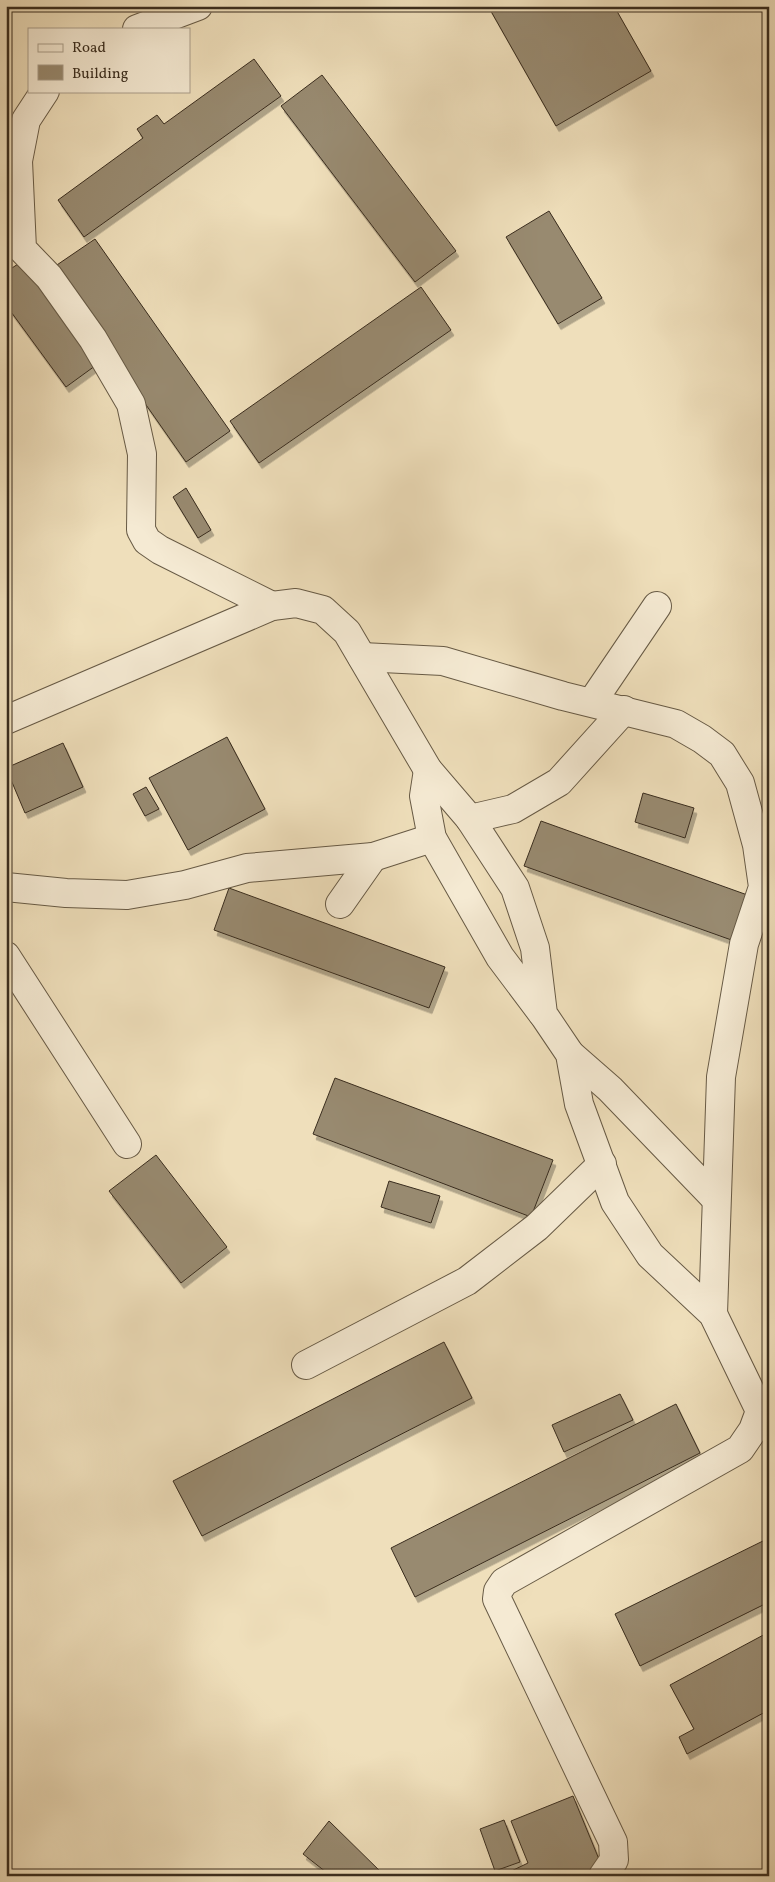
<svg xmlns="http://www.w3.org/2000/svg" width="775" height="1882" font-family="Vollkorn,serif">
  <defs>
    <filter id="shadow"><feDropShadow dx="3" dy="5.5" stdDeviation="0" flood-color="#0004"/></filter>
  </defs>
  <rect width="100%" height="100%" fill="#efdfbb"/>
  <filter id="stains"><feTurbulence type="fractalNoise" baseFrequency=".004" numOctaves="4"/><feColorMatrix values="0 0 0 0 .2 0 0 0 0 .09 0 0 0 0 .02 0 0 0 .5 -.17"/></filter>
  <radialGradient id="worn" r=".72"><stop offset=".6" stop-color="#630" stop-opacity="0"/><stop offset="1" stop-color="#630" stop-opacity=".3"/></radialGradient>
  <!-- building -->
  <g fill="#988a70" stroke="#3a2d1e" filter="url(#shadow)">
    <polygon points="488,6 614,6 651,71 556,126"/>
    <polygon points="254,59 281,96 84,237 58,200 143,138 137,129 157,115 164,124"/>
    <polygon points="322,75 456,251 415,282 281,106"/>
    <polygon points="549,211 602,298 558,324 506,237"/>
    <polygon points="95,239 230,431 186,462 51,269"/>
    <polygon points="24,260 99,363 66,387 6,305 6,272"/>
    <polygon points="421,287 451,330 259,463 230,421"/>
    <polygon points="186,488 211,530 198,538 173,497"/>
    <polygon points="227,737 265,809 188,850 149,778"/>
    <polygon points="63,743 83,787 25,813 6,768"/>
    <polygon points="146,787 159,809 145,816 133,794"/>
    <polygon points="643,793 694,808 685,838 635,822"/>
    <polygon points="541,821 753,897 737,942 524,866"/>
    <polygon points="229,888 445,967 429,1008 214,930"/>
    <polygon points="335,1078 553,1160 531,1217 313,1134"/>
    <polygon points="156,1155 227,1247 181,1283 109,1191"/>
    <polygon points="389,1181 440,1196 431,1223 381,1207"/>
    <polygon points="444,1342 472,1398 202,1536 173,1481"/>
    <polygon points="620,1394 633,1420 564,1452 552,1425"/>
    <polygon points="676,1404 700,1453 415,1597 391,1548"/>
    <polygon points="769,1538 769,1602 640,1666 615,1614"/>
    <polygon points="769,1632 769,1710 687,1754 679,1737 694,1729 670,1685"/>
    <polygon points="573,1796 603,1869 588,1876 501,1876 528,1863 511,1821"/>
    <polygon points="504,1820 520,1862 495,1871 480,1829"/>
    <polygon points="329,1821 385,1876 331,1876 303,1854"/>
  </g>
  <g fill="none" stroke-linecap="round" stroke-linejoin="round">
    <defs>
      <g id="street">
        <polyline points="137,29 198,6"/>
        <polyline points="45,91 26,120 18,161 22,249 49,277 93,339 131,404 142,454 141,530 147,541 160,550 272,606"/>
        <polyline points="362,657 443,661 563,696 676,724 702,739 722,754 740,783 757,845 763,887 744,944 721,1077 713,1314"/>
        <polyline points="592,702 657,606"/>
        <polyline points="6,720 272,606 296,603 323,610 347,632 428,770 470,819 515,888 535,948 543,1014 570,1054 579,1104 615,1202 650,1255 713,1314 760,1411 753,1430 740,1449 504,1582 498,1591 497,1599 613,1842 614,1860 603,1876"/>
        <polyline points="428,770 424,796 432,838 500,957 542,1013"/>
        <polyline points="470,819 513,809 559,782 624,710"/>
        <polyline points="6,887 66,893 127,895 185,885 247,868 373,857 432,838"/>
        <polyline points="340,904 373,857"/>
        <polyline points="6,956 127,1144"/>
        <polyline points="570,1054 610,1089 716,1199"/>
        <polyline points="306,1365 467,1281 537,1227 602,1164"/>
      </g>
    </defs>
    <!-- street casing -->
    <use href="#street" stroke="#675a45" stroke-width="30"/>
    <!-- street -->
    <use href="#street" stroke="#f5ead3" stroke-width="28"/>
  </g>
  <!-- margin -->
  <rect width="775" height="1882" fill="none" stroke="#efdfbb" stroke-width="25"/>
  <rect x="8" y="8" width="760" height="1867" fill="none" stroke="#3a2d1e" stroke-width="2.5"/>
  <rect x="12" y="12" width="750" height="1857" fill="none" stroke="#3a2d1e"/>
  <!-- legend -->
  <rect x="28" y="28" width="162" height="65" fill="#f5ead3" stroke="#aa9e8b"/>
  <rect x="38" y="44" width="25" height="8" fill="#f5ead3" stroke="#aa9e8b"/>
  <text x="72" y="52" font-size="15" fill="#3a2d1e">Road</text>
  <rect x="38" y="65" width="25" height="15" fill="#988a70" stroke="#aa9e8b"/>
  <text x="72" y="78" font-size="15" fill="#3a2d1e">Building</text>
  <rect width="100%" height="100%" filter="url(#stains)"/>
  <rect width="100%" height="100%" fill="url(#worn)"/>
</svg>
